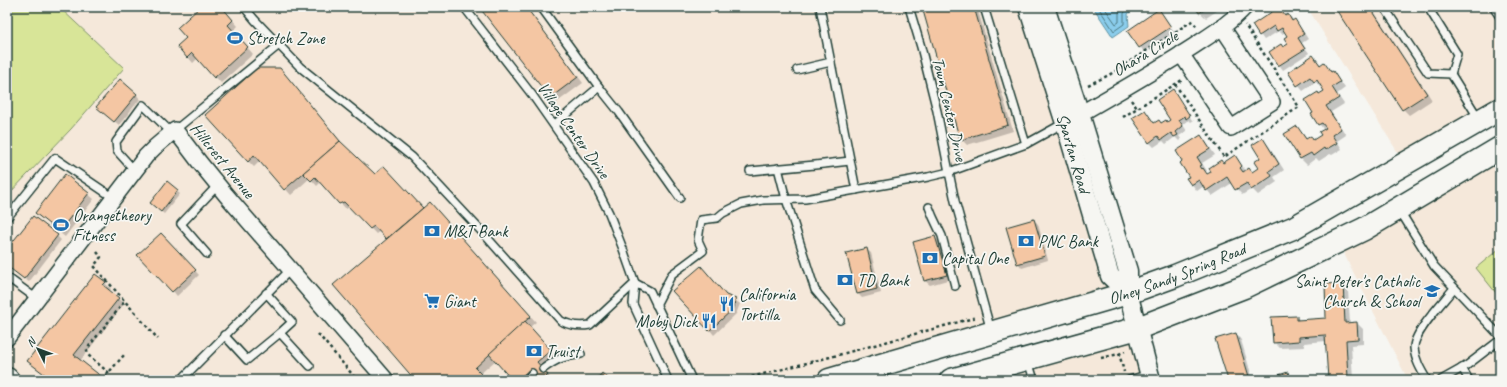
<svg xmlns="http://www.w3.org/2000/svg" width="1507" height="387" font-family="Caveat,sans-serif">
  <rect width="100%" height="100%" fill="#f6f6f2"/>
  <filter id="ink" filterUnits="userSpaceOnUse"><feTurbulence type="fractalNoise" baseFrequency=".025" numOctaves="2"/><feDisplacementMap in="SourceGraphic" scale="8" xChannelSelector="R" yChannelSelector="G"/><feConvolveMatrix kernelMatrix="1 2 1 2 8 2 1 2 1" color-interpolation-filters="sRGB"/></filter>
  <g filter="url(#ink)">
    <!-- built -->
    <g fill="#f5e8da">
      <polygon points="59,7 1037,7 1128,293 829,380 8,380 7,379 7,196 71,129 124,68"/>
      <polygon points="1307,7 1500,7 1500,109 1405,164"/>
      <polygon points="1500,149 1500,380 1408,380 1338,242"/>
      <polygon points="1138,328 1151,380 951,380"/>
    </g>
    <!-- green -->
    <g fill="#d8e598" stroke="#7c9166">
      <polygon points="7,7 59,7 124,68 71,129 7,196"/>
      <polygon points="1500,248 1500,298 1476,268"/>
    </g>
    <!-- water -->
    <polygon fill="#8bcdec" stroke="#6093a2" points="1093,7 1136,7 1128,14 1129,26 1113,37"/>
    <!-- shadow -->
    <g fill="#0003">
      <polygon points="201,7 221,7 238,26 233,31 253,54 221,83 198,58 193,63 188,57 188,38"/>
      <polygon points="480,7 526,7 583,83 556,103"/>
      <polygon points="923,7 977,7 1013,131 967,145 961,139"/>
      <polygon points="1194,7 1223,7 1206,18"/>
      <polygon points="1345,7 1371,7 1432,100 1409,115 1403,109"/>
      <polygon points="1279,8 1286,17 1288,15 1299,25 1308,39 1302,43 1309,53 1283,70 1270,52 1284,48 1289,44 1288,36 1286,32 1282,34 1279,31 1264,40 1253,25"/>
      <polygon points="1163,15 1174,32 1144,52 1129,31"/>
      <polygon points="1313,56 1321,65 1324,64 1333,72 1345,88 1337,94 1344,104 1331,112 1346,135 1337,141 1342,149 1332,155 1330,154 1319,161 1316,158 1307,165 1301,159 1285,135 1297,127 1307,139 1311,137 1314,140 1322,135 1324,130 1312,115 1315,113 1320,95 1326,91 1322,86 1320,87 1316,82 1303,91 1298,85"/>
      <polygon points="280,69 345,147 375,175 424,209 436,209 536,322 530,327 555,355 541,367 552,380 540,380 534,373 526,380 513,380 496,360 480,374 486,380 416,380 387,239 380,231 376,234 350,207 346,209 321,182 317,186 310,178 291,195 260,161 254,167 248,161"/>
      <polygon points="136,94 140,99 119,125 102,111"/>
      <polygon points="1175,94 1192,120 1194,120 1191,122 1189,120 1183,125 1187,131 1179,136 1181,139 1179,141 1175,137 1166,144 1163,141 1154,147 1149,142 1145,111 1155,124 1167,123 1171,120"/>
      <polygon points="1201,136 1206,142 1215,155 1202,163 1207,171 1205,172 1208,175 1235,156 1246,171 1253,173 1260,169 1263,140 1268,145 1284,170 1274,177 1277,182 1258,195 1252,189 1242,195 1232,183 1212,196 1204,186 1197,191 1188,179 1190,177"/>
      <polygon points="167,183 180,194 164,214 154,205"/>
      <polygon points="88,194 94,199 65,237 36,213"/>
      <polygon points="1034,220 1038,224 1048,260 1022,268 1018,263"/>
      <polygon points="57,236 61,240 29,282 7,266 7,251"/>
      <polygon points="935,237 939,241 951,279 930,285 925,281 914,243"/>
      <polygon points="166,238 199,275 177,296 173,291"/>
      <polygon points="866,249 871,253 881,293 862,298 858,294"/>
      <polygon points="105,283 111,289 109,291 124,304 80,361 104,380 51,380 29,361"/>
      <polygon points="1343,284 1348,290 1350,324 1357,323 1363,329 1363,344 1351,345 1353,380 1330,380 1326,341 1304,343 1305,347 1280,348 1274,342 1296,317 1300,320 1328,319"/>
      <polygon points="735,300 740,304 736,314 714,335 710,330"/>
      <polygon points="1236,334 1241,340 1253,380 1229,380"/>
      <polygon points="1288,374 1294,380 1267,380"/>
    </g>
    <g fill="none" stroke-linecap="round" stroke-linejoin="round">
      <!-- shore -->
      <g stroke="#4a777e" stroke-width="1">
        <polyline points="1098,7 1114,31 1124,24 1124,13 1130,7"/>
        <polyline points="1104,7 1116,24 1119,22 1119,13 1122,7"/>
      </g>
    </g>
    <!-- building -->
    <g fill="#f4c6a3" stroke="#1f3d34">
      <polygon points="200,7 222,7 233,20 228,25 248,47 214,78 192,53 187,58 177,46 186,38 177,28"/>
      <polygon points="479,7 526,7 578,77 550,98"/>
      <polygon points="922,7 974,7 1008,125 960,140"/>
      <polygon points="1195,7 1209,7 1199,13"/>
      <polygon points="1279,7 1285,16 1288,14 1292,21 1295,19 1304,34 1298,38 1305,49 1278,66 1269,52 1281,44 1283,47 1288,44 1284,38 1287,36 1282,28 1277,31 1274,26 1259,36 1252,25"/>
      <polygon points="1343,7 1370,7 1427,94 1402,110 1337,11"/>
      <polygon points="1159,9 1171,27 1139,48 1127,31"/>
      <polygon points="1313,55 1320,65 1324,62 1331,72 1333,71 1340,82 1332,87 1339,98 1326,106 1341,129 1332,135 1337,143 1325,150 1324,148 1313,156 1311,153 1300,159 1284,134 1297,126 1306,139 1311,136 1313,140 1321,135 1319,132 1326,128 1322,123 1318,125 1311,114 1313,113 1305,100 1318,92 1319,94 1324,91 1317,80 1314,82 1310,77 1297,86 1288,72"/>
      <polygon points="257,68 280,68 340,141 284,190 254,155 248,162 205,115"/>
      <polygon points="120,79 137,94 114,122 96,107"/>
      <polygon points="1173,89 1190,116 1186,119 1185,116 1179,120 1183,126 1176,132 1178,135 1174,137 1171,133 1161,140 1158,136 1149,143 1132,118 1145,110 1154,123 1159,120 1161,123 1166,120 1167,122 1170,120 1157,100"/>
      <polygon points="1201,135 1210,149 1197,157 1202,165 1200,166 1202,169 1203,168 1207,174 1211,172 1209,168 1221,160 1223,163 1235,155 1242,166 1240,168 1243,172 1249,168 1252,172 1258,168 1254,162 1260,158 1252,145 1263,138 1279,164 1269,171 1272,176 1251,190 1247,183 1235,190 1227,177 1206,191 1199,180 1191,185 1186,178 1189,177 1180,163 1182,161 1176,151"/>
      <polygon points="340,141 375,174 384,166 423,208 386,239 374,226 370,229 344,202 339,204 315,177 311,181 303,173"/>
      <polygon points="65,174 89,193 59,232 35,213"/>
      <polygon points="167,181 178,190 161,212 150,203"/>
      <polygon points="430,202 531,316 475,368 482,375 477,380 415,380 333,285"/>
      <polygon points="33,216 58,235 24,279 7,266 7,249"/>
      <polygon points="1034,219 1045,256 1017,264 1006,227"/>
      <polygon points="161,233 196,270 172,292 137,255"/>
      <polygon points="935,236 947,275 924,281 913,242"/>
      <polygon points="867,248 877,289 857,294 846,253"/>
      <polygon points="701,266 726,295 736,299 732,310 709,331 672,291"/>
      <polygon points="95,274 106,282 103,285 119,298 74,355 102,377 99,380 52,380 27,361"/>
      <polygon points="1343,283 1345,323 1357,322 1358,339 1346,340 1348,378 1328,379 1325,335 1299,337 1299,341 1273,343 1271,317 1297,316 1297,320 1326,318 1325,284"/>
      <polygon points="525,321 551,350 537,362 548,375 543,380 538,380 529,370 517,380 512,380 489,354"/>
      <polygon points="1236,333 1250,380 1228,380 1215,339"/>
      <polygon points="1288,372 1291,380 1263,380"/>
      <polygon points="602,373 610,380 596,380"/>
    </g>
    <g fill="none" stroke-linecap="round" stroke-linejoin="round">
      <defs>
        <g id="service">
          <path d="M244,7L255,20L300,67L412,157L484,234L561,321C571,326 579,327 590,325L635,283"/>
          <polyline points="464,7 533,96 594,183 609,213 623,249 635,283 633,304 668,380"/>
          <polyline points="541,7 599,87"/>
          <polyline points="820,7 856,190"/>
          <polyline points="909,7 921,47 937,111 949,172 1026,144 1064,123"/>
          <polyline points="984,7 1026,144"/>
          <polyline points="1384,7 1428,73 1451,74 1479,119"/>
          <polyline points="1493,7 1500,17"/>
          <polyline points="1429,9 1457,54 1451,74"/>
          <polyline points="797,70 831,62"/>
          <polyline points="554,125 599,87 619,112 680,198"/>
          <polyline points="175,130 279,45"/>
          <polyline points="778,168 786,199 815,290 840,320"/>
          <polyline points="135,171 117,151 116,142 143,105 172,133"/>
          <polyline points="750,171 815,165 850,161"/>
          <polyline points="929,207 933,217 942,236 955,286"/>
          <polyline points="1400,211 1434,266 1500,336"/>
          <polyline points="7,218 55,158 114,198"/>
          <polyline points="207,254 181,224 218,185"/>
          <polyline points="7,277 37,299"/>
          <polyline points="635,283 650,291 692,380"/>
          <polyline points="266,293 292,322 280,333 310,366"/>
          <polyline points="656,305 672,274 703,251 698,240 701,220 717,218 723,213 741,204 763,200 805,199 928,177 949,172 955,201 991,331"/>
          <polyline points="224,335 247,360 280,333"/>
          <polyline points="1028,361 1034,380"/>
          <polyline points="1462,368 1469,380"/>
          <path d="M543,369C558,358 563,357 581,354"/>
          <polyline points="181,380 290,270"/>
          <polyline points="527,380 532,373"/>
          <polyline points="1129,380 1150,374"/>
          <path d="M1427,380C1421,370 1415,360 1414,348C1413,333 1444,301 1454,288"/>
          <polyline points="1441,380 1466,366 1500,340"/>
        </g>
        <g id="minor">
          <polyline points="1181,54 1231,128 1272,102 1222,27"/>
          <path d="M1080,114C1118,92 1157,70 1194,46C1212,34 1230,23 1245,7"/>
          <polyline points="7,338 146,156 155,147 175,130 200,163 226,195 386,380"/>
        </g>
        <g id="tertiary">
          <path id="s1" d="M1028,7L1065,123L1110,276L1128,293"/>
          <polyline points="1045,7 1080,114 1128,271 1128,293 1151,380"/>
        </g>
        <g id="primary">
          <polyline points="7,379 8,380"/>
          <path id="s2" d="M829,380L1128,293L1175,276L1293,228L1500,109"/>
          <polyline points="951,380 1138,328 1244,287 1364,229 1500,148"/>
        </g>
      </defs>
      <!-- service casing -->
      <use href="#service" stroke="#1f3d34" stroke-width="10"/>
      <!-- minor casing -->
      <use href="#minor" stroke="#1f3d34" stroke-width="18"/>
      <!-- tertiary casing -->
      <use href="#tertiary" stroke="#1f3d34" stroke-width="21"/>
      <!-- primary casing -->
      <use href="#primary" stroke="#1f3d34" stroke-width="25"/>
      <!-- path -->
      <g stroke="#1f3d34" stroke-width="2.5" stroke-dasharray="3 3" stroke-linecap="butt">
        <polyline points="1175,84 1224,157 1299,107 1245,25"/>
        <polyline points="1088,85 1109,75 1192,21 1198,28"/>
        <polyline points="1131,100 1137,108"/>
        <polyline points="1123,117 1182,80"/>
        <polyline points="97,252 101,257 94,266 158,339"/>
        <polyline points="318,334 357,380"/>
        <polyline points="1119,353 1124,372"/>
        <polyline points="1101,358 1119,354 1125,351"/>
        <polyline points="109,373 88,355 87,350 90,345 125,301"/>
        <polyline points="102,380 125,354"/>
        <polyline points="740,380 838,355 977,317"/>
      </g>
      <!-- service -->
      <use href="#service" stroke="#f6f6f2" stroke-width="7"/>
      <!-- minor -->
      <use href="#minor" stroke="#f6f6f2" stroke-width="15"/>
      <!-- tertiary -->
      <use href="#tertiary" stroke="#f6f6f2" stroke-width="18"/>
      <!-- primary -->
      <use href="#primary" stroke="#f6f6f2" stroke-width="22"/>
    </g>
  </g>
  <!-- icons -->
  <defs>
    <symbol id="stadium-bare" viewBox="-9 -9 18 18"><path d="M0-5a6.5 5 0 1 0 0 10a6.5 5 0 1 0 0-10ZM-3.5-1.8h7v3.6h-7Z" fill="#1f6fb2" stroke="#f6f6f2" stroke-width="2.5" paint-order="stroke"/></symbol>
    <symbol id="bank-bare" viewBox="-9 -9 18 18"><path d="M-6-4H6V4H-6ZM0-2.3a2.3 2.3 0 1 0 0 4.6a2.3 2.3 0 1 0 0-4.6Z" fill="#1f6fb2" stroke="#f6f6f2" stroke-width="2.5" paint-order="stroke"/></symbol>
    <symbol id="school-bare" viewBox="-9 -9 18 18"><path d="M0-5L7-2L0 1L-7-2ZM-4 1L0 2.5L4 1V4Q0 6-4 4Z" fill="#1f6fb2" stroke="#f6f6f2" stroke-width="2.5" paint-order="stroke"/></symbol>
    <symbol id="supermarket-bare" viewBox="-9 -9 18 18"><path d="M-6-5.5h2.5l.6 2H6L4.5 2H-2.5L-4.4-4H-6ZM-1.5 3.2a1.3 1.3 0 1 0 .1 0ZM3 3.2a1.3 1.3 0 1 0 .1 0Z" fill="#1f6fb2" stroke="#f6f6f2" stroke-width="2.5" paint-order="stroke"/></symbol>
    <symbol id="restaurant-bare" viewBox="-9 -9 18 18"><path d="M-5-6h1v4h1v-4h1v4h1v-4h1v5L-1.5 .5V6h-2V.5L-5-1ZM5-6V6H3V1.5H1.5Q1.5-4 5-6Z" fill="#1f6fb2" stroke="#f6f6f2" stroke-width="2.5" paint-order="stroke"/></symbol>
  </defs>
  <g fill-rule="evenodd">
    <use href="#stadium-bare" x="224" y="27" width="22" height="22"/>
    <use href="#stadium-bare" x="50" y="214" width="22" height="22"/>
    <use href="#bank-bare" x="421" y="220" width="22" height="22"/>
    <use href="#bank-bare" x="1015" y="230" width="22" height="22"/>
    <use href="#bank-bare" x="919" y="247" width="22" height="22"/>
    <use href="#bank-bare" x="834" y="269" width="22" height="22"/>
    <use href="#school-bare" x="1421" y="280" width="22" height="22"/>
    <use href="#supermarket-bare" x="421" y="290" width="22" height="22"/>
    <use href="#restaurant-bare" x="716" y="293" width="22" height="22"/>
    <use href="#restaurant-bare" x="698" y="310" width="22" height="22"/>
    <use href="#bank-bare" x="523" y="340" width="22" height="22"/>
  </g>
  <g text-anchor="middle" stroke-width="3.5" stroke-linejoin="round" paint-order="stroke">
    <!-- poi labels -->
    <g font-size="17" fill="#1f3d34" stroke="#f6f6f2" text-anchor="start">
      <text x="247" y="44">Stretch Zone</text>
      <text x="73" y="221">Orangetheory<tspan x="73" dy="20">Fitness</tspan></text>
      <text x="444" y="237">M&amp;T Bank</text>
      <text x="1038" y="247">PNC Bank</text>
      <text x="942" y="264">Capital One</text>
      <text x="857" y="286">TD Bank</text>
      <text x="1420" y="287" text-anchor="end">Saint Peter's Catholic<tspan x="1420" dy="20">Church &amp; School</tspan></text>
      <text x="739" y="300">California<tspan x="739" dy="20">Tortilla</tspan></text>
      <text x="444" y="307">Giant</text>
      <text x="697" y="327" text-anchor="end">Moby Dick</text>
      <text x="546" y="357">Truist</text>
    </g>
    <!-- street labels -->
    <g font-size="17" fill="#1f3d34" stroke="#f6f6f2">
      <text transform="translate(1145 53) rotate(-31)" y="6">Ohara Circle</text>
      <text transform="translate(950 109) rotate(77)" y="6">Town Center Drive</text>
      <text transform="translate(574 130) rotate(55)" y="6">Village Center Drive</text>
      <text dy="6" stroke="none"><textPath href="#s1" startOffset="153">Spartan Road</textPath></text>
      <text transform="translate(223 160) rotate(51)" y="6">Hillcrest Avenue</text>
      <text dy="6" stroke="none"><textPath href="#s2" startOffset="364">Olney Sandy Spring Road</textPath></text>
    </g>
  </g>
  <!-- margin -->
  <rect width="1507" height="387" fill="none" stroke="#f6f6f2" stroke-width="24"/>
  <rect x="12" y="12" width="1483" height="363" fill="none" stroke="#1f3d34" stroke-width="1.5" filter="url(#ink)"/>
  <!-- north arrow -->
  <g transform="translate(38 349) rotate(312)" stroke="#f6f6f2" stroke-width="3" paint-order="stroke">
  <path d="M0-3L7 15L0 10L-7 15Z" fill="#1f3d34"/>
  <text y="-6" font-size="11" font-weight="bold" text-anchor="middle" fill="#1f3d34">N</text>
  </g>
</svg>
